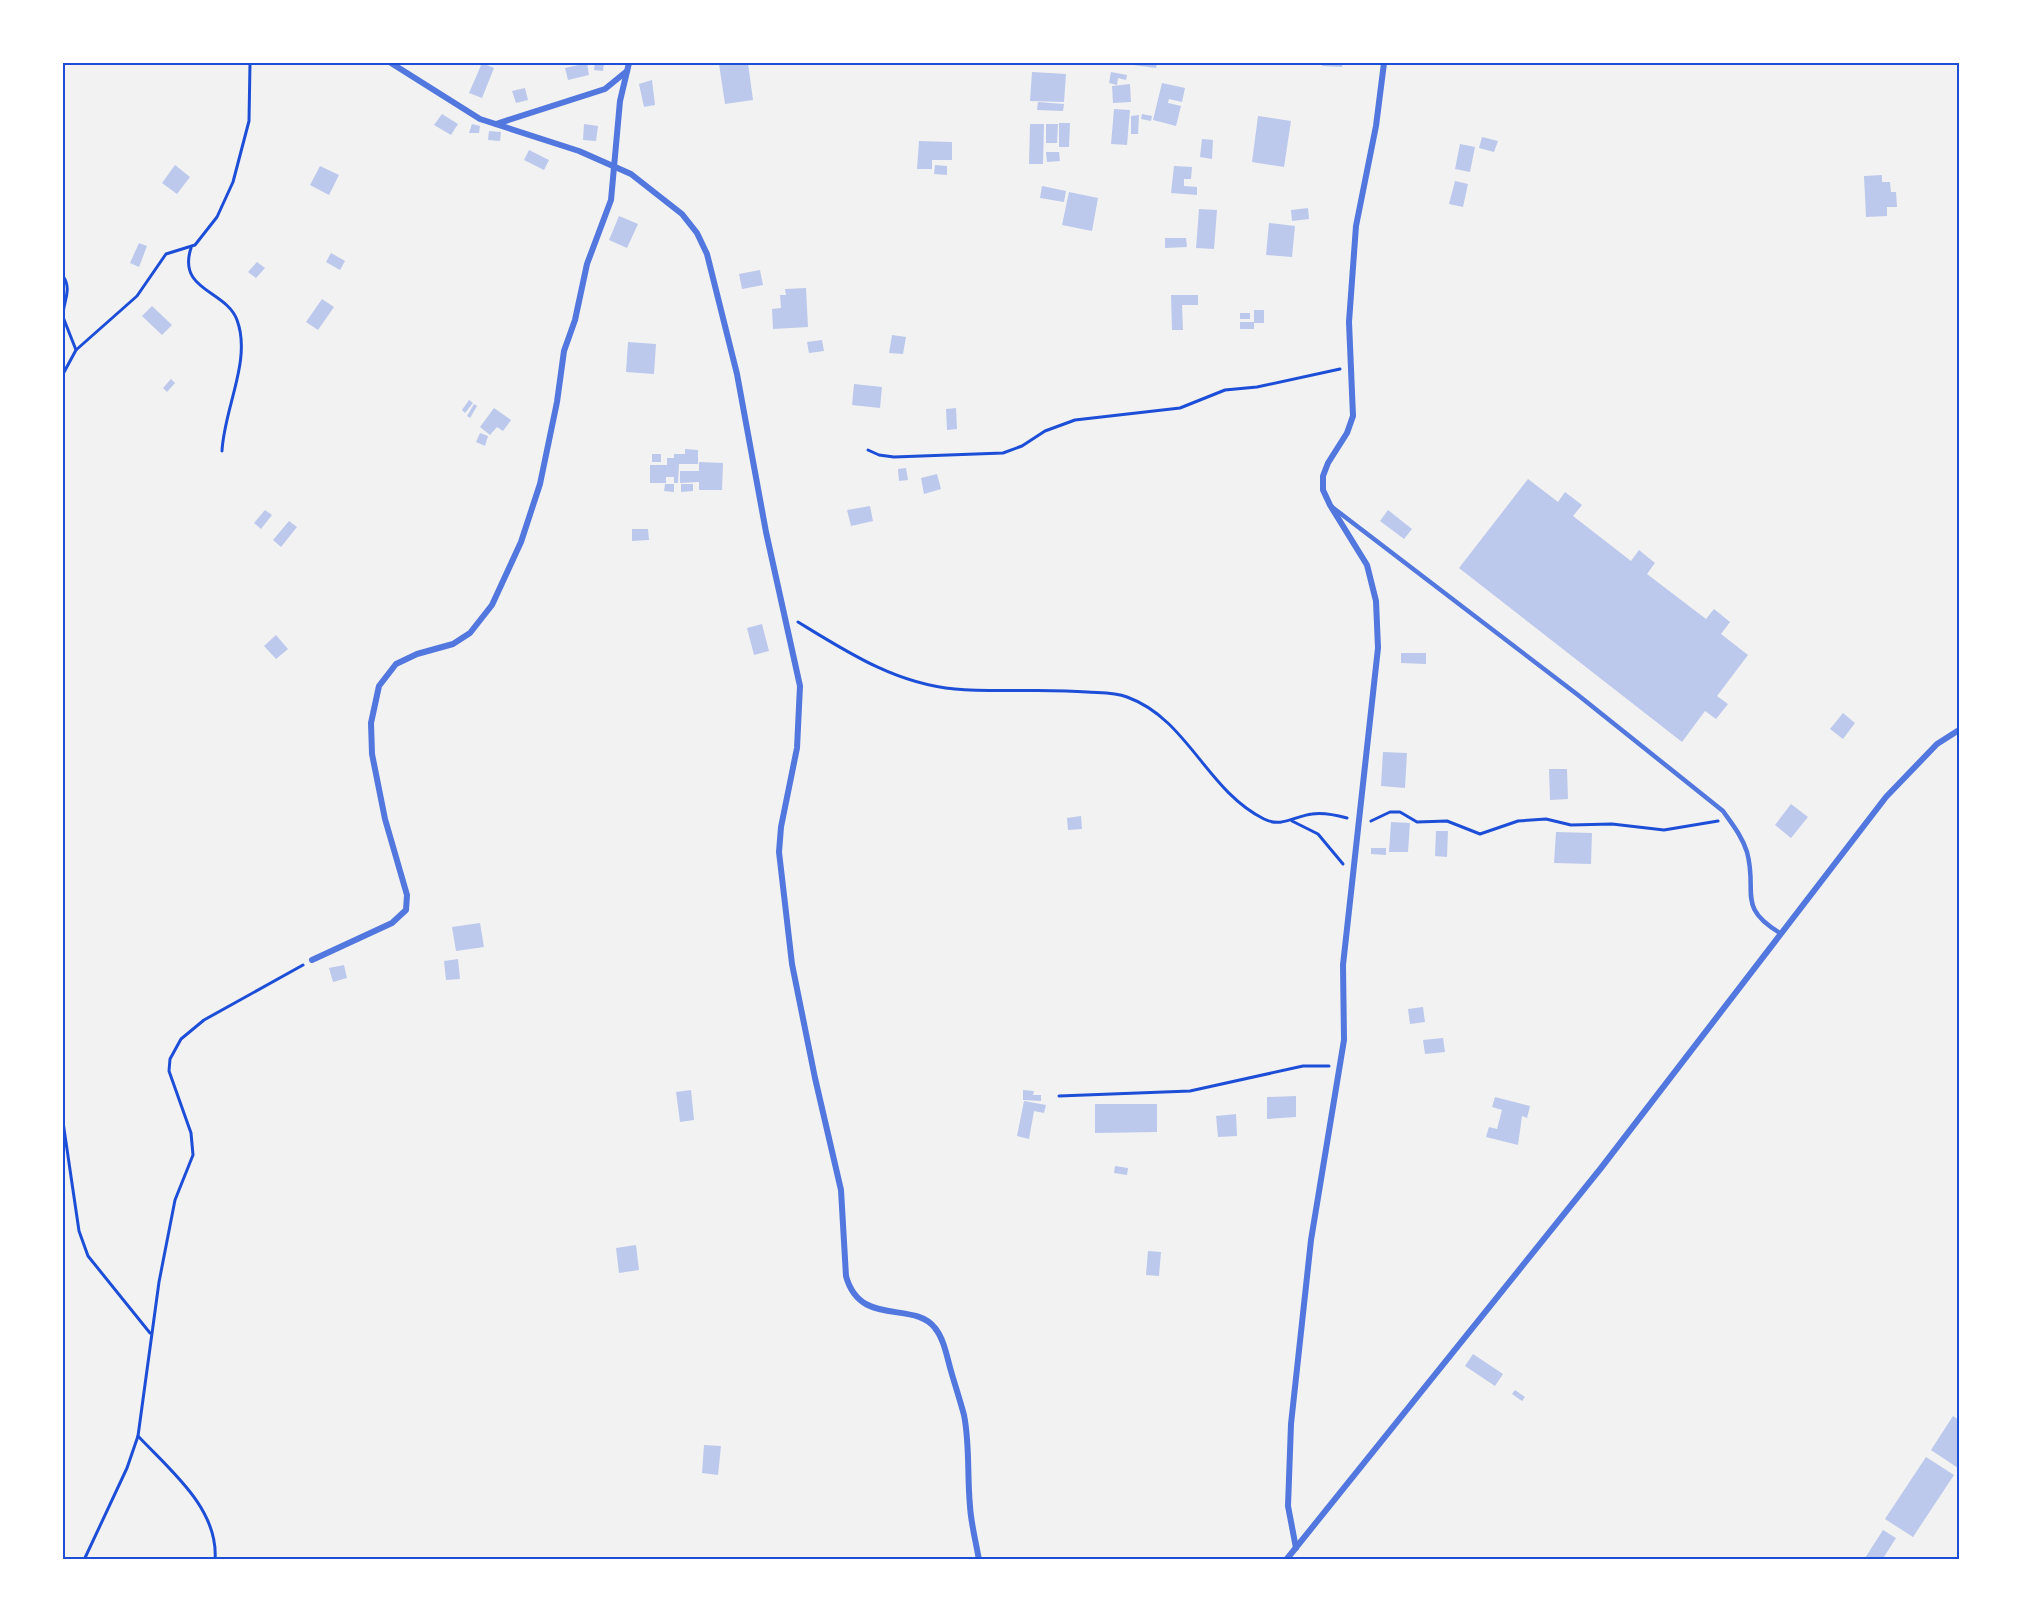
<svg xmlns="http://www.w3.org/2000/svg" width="2022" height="1623" font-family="'PT Serif',serif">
  <rect width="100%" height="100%" fill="#f2f2f2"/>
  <!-- building -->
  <g fill="#bdc9ec">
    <polygon points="482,63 494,68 482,98 469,93"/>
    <polygon points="587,63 589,75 568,80 565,68"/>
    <polygon points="595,63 604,63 603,71 594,70"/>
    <polygon points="724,63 748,63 753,100 725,104 719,64"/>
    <polygon points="1118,63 1157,63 1156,68"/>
    <polygon points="1323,63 1343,63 1342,67 1322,66"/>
    <polygon points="1032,72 1066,74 1064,102 1030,101"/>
    <polygon points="1111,72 1127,75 1126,80 1118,78 1117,85 1109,83"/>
    <polygon points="652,80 655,105 644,107 639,84"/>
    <polygon points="1162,83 1185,88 1182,102 1169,99 1168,103 1181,106 1176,126 1153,120"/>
    <polygon points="1130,84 1131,102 1113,103 1112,86"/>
    <polygon points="525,88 528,100 516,103 512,91"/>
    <polygon points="1038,102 1064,104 1063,111 1037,110"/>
    <polygon points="1114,109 1130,110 1127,145 1111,144"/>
    <polygon points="442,114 458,124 451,135 434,125"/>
    <polygon points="1142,114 1152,116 1151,121 1141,119"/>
    <polygon points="1139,115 1138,134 1131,134 1131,116"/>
    <polygon points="1258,116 1291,121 1284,167 1252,162"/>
    <polygon points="1059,123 1070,123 1069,147 1059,147"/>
    <polygon points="472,124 480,126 479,133 469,133"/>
    <polygon points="584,124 598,126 596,141 583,140"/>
    <polygon points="1030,124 1044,124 1043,164 1029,164"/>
    <polygon points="1046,124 1058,124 1057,143 1046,143"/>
    <polygon points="489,131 501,132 500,141 488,140"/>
    <polygon points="1482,137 1498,141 1494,152 1479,148"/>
    <polygon points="1202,139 1213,140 1212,159 1200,157"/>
    <polygon points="919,141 952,142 952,160 932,160 932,169 917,169"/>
    <polygon points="1460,144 1475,147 1470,172 1455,169"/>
    <polygon points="529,150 549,160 544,170 524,160"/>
    <polygon points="1046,152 1059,152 1060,161 1047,162"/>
    <polygon points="175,165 190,177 177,194 162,183"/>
    <polygon points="935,165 947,166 947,175 934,174"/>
    <polygon points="320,166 339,175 329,195 310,185"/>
    <polygon points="1174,166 1192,167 1191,179 1184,179 1184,186 1197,187 1197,195 1171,193"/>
    <polygon points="1882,175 1882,182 1890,182 1891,192 1896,192 1897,207 1887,207 1887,216 1866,217 1864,176"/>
    <polygon points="1455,181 1468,184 1463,207 1449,204"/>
    <polygon points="1042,186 1066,191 1064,202 1040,198"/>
    <polygon points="1069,192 1098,198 1092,231 1062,225"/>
    <polygon points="1308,208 1309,219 1292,221 1291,210"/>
    <polygon points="1199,209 1217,210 1214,249 1196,248"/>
    <polygon points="619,216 638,224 627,248 609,240"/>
    <polygon points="1269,223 1295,226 1292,257 1266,255"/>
    <polygon points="1165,238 1186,238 1187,247 1165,248"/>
    <polygon points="139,243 147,246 139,267 130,263"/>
    <polygon points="331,253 345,261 340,270 326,262"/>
    <polygon points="257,262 265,268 256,278 248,272"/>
    <polygon points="760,270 763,285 742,289 739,274"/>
    <polygon points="806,288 808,327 773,329 772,309 781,308 780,295 786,295 785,289"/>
    <polygon points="1171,295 1198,295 1198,305 1182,305 1183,330 1172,330"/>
    <polygon points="322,299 334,307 318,330 306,322"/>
    <polygon points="152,306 172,325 162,335 142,316"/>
    <rect x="1254" y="310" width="10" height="13"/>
    <rect x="1240" y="313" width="10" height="6"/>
    <rect x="1240" y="322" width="14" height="7"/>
    <polygon points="892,335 906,337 903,354 889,353"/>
    <polygon points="822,340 824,351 809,353 807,342"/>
    <polygon points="628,342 656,344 654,374 626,372"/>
    <polygon points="171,379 175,383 167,392 163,388"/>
    <polygon points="854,384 882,387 880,408 852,405"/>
    <polygon points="469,400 473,403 465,413 462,410"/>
    <polygon points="474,404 477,406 470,418 467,416"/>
    <polygon points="494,408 511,420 503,431 497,427 490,435 480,427"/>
    <polygon points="956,408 957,429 947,430 946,409"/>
    <polygon points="480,433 488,436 485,446 476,442"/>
    <polygon points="685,449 698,450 698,464 679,464 678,483 674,483 674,477 666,477 666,483 650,483 650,465 667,465 667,458 674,458 674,454 685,454"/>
    <rect x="652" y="454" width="9" height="8"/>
    <polygon points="699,462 723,463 722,490 699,490 699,482 680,483 680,471 699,471"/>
    <polygon points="906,468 908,480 899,481 898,469"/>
    <polygon points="937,474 941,489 924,494 921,478"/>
    <polygon points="1528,479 1558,502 1565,492 1582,505 1573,516 1631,561 1639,550 1655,563 1647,574 1706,619 1714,609 1730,622 1721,634 1748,655 1717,696 1728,704 1716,719 1705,711 1682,742 1459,568"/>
    <polygon points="665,484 674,484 674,492 664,491"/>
    <polygon points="681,484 693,484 693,491 681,492"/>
    <polygon points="870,506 873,521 851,526 847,510"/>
    <polygon points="265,510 272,515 261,529 254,523"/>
    <polygon points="1388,510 1412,529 1404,539 1380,521"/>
    <polygon points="289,521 297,527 281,547 273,540"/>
    <polygon points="632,529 648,529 649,540 632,541"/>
    <polygon points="762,624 769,651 754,655 747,628"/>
    <polygon points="276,635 288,649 276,659 264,646"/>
    <polygon points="1401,653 1426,653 1426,664 1401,663"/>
    <polygon points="1843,713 1855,723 1843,739 1830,729"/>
    <polygon points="1383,752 1407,753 1405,788 1381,786"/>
    <polygon points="1549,769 1567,769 1568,799 1550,800"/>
    <polygon points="1791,804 1808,817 1791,838 1775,825"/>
    <polygon points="1081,816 1082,829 1068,830 1067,818"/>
    <polygon points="1391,822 1410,823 1408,852 1389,852"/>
    <polygon points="1436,831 1448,831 1447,857 1435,856"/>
    <polygon points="1556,832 1592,833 1591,864 1554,863"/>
    <polygon points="1371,848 1386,848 1386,855 1371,854"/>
    <polygon points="480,923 484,947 456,951 452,927"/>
    <polygon points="458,959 460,979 446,980 444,961"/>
    <polygon points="344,965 347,978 333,982 329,968"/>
    <polygon points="1423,1007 1425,1022 1410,1024 1408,1009"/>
    <polygon points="1443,1038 1445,1052 1425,1054 1423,1040"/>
    <polygon points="691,1090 694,1120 680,1122 676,1092"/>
    <polygon points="1023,1090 1034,1091 1033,1095 1041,1095 1041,1101 1023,1100"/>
    <polygon points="1296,1096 1296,1117 1267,1119 1267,1097"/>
    <polygon points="1495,1097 1530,1106 1527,1118 1522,1116 1518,1145 1486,1137 1489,1127 1497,1129 1502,1110 1492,1107"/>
    <polygon points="1024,1101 1046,1105 1044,1113 1034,1111 1029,1139 1017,1136"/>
    <polygon points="1095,1104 1157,1104 1157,1132 1095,1133"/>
    <polygon points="1236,1114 1237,1136 1218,1137 1216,1116"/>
    <polygon points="1115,1166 1128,1168 1127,1175 1114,1173"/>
    <polygon points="636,1245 639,1270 619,1273 616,1248"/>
    <polygon points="1148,1251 1161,1252 1159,1276 1146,1275"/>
    <polygon points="1473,1354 1503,1374 1495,1386 1465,1366"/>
    <polygon points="1515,1390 1525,1397 1522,1401 1512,1394"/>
    <polygon points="1953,1416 1959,1420 1958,1468 1931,1450"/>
    <polygon points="704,1445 721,1446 718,1475 702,1473"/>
    <polygon points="1926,1457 1954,1475 1913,1537 1885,1519"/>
    <polygon points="1883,1530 1896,1538 1882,1560 1868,1560 1865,1558"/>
  </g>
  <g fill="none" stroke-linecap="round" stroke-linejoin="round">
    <!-- path -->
    <g stroke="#1d4ed8" stroke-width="3">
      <path d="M191,248C177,291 226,290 237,320C252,360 224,408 222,451"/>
      <path d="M63,276C72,289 64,300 63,314"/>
      <polyline points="63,317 76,350 63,374"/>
      <polyline points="76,350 137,296 166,254 195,245 217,217 233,182 249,121 250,63"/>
      <polyline points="868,450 879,455 894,457 1003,453 1022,446 1045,431 1075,420 1180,408 1225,390 1257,387 1340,369"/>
      <path d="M798,622C847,652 896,684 955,689C999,693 1043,688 1087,692C1100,693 1114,692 1127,697C1188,719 1206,790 1264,819C1281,828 1295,816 1312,814C1324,812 1336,815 1347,818"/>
      <polyline points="1292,821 1318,834 1343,864"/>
      <polyline points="1371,821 1390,812 1400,812 1417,822 1447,821 1480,834 1518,821 1546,819 1571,825 1612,824 1664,830 1718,821"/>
      <polyline points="1059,1096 1190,1091 1303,1066 1329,1066"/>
      <polyline points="63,1122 79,1231 88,1256 150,1333"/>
      <path d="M138,1436C170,1470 219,1509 215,1560"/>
      <polyline points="84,1560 127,1468 138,1436 159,1282 175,1200 193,1155 191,1133 169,1071 170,1059 181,1039 204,1020 303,965"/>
    </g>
    <!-- service -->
    <path stroke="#5277de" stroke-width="4.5" d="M1332,507L1578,695L1723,811C1732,824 1742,836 1747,852C1758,892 1736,907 1780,933"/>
    <!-- minor -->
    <g stroke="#5277de" stroke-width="6">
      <path d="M391,63L480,119L579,151L631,174L682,214L697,233L707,254L737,374L766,532L800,686L797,748L781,827L779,852L792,964L815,1078L841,1190L846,1276C860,1328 914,1300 935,1328C944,1339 947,1357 951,1371C955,1385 960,1400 964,1415C970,1445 967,1475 970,1506C971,1524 976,1542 979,1560"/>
      <polyline points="496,124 605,89 627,71"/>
      <polyline points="312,960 392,923 406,910 407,895 385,819 372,754 371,723 379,686 396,664 417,654 453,644 470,633 492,605 521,542 540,484 557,402 564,351 575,320 587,264 611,200 620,101 629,63"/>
      <polyline points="1296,1548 1288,1506 1291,1424 1311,1240 1344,1040 1343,965 1378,648 1376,601 1367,565 1330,505 1323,490 1323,476 1328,463 1347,433 1353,416 1349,322 1356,226 1376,126 1384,63"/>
      <polyline points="1286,1560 1601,1168 1886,797 1937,744 1959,730"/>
    </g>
  </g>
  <!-- border -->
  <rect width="2022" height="1623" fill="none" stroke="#ffffff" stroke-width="129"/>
  <rect x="64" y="64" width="1894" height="1494" fill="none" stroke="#1d4ed8" stroke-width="2"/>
</svg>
